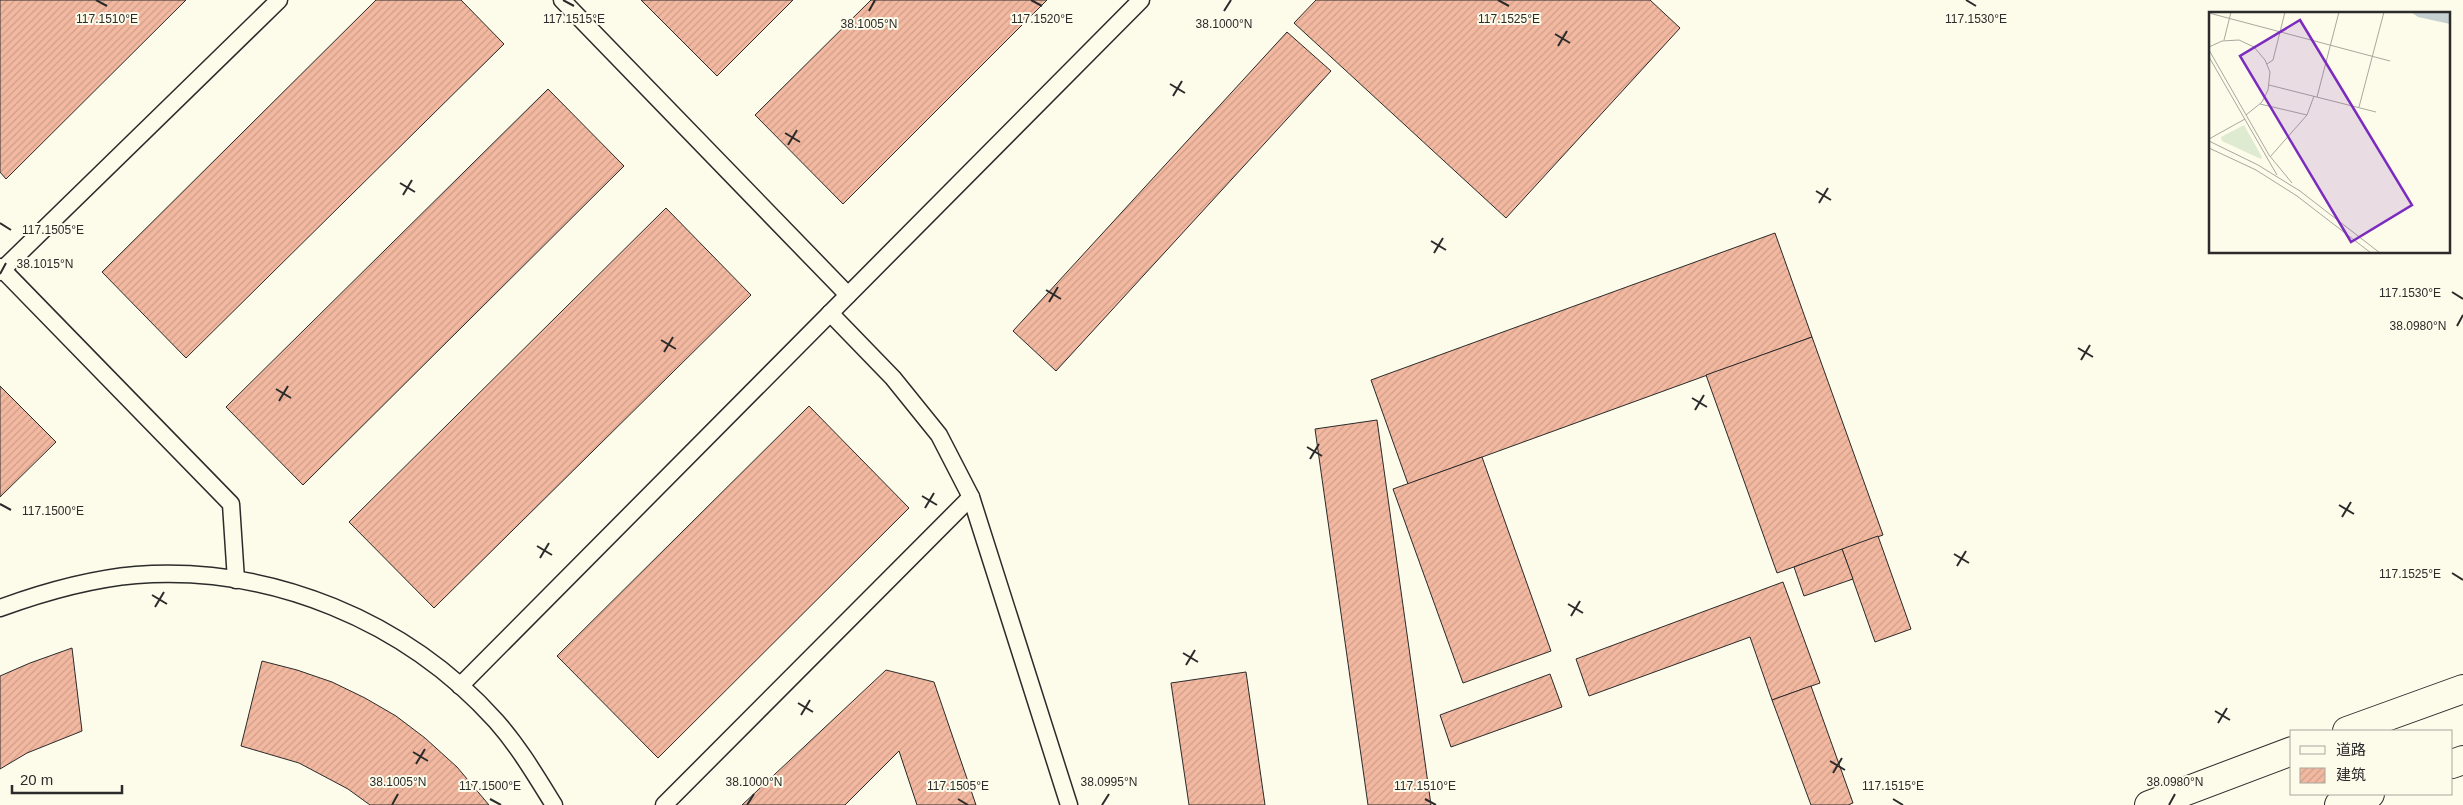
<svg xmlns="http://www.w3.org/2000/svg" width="2463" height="805" font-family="Arial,'Noto Sans SC',sans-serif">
  <defs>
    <pattern id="building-hatch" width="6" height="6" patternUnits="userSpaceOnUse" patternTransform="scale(1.25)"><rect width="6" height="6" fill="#f2b8a0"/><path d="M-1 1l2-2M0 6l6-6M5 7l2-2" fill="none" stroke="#d09e8a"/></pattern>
  </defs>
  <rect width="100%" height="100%" fill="#fdfbea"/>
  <!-- building -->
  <g fill="url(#building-hatch)" stroke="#2b2b2b">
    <polygon points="0,0 186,0 6,179 0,172"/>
    <polygon points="376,0 461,0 504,44 186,358 102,272"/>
    <polygon points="641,0 793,0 717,76"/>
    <polygon points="871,0 1047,0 843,204 755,115"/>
    <polygon points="1316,0 1650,0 1680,28 1506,218 1294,23"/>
    <polygon points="1287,32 1331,71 1056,371 1013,331"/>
    <polygon points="548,89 624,166 303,485 226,407"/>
    <polygon points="666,208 751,295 434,608 349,522"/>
    <polygon points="1775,233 1812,337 1408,484 1371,380"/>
    <polygon points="1812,337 1883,535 1777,573 1706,375"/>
    <polygon points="0,386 56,442 0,497"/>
    <polygon points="809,406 909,508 658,758 557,656"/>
    <polygon points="1377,420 1431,805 1368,805 1315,429"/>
    <polygon points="1482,457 1551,651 1463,683 1393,489"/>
    <polygon points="1878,536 1911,629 1875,642 1842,549"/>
    <polygon points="1842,549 1853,579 1804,596 1794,567"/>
    <polygon points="1783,582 1820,683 1772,700 1750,637 1589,696 1576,659"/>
    <polygon points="72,648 82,731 27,753 0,769 0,676 30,663"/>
    <polygon points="262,661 297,670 332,682 365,698 396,716 425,738 457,767 489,805 370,805 348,789 299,763 241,746"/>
    <polygon points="886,670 934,682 976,805 917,805 899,751 845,805 742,805"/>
    <polygon points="1246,672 1265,805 1189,805 1171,683"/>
    <polygon points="1550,674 1562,707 1451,747 1440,715"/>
    <polygon points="1811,686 1853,803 1848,805 1811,805 1772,700"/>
  </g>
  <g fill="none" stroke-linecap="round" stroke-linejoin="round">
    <defs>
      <g id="lane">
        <polyline points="562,0 848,295"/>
        <polyline points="0,267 231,504 236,580"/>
        <polyline points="0,272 279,0"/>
        <polyline points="830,313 893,378 939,435 971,497 1069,805"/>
        <path d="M0,608C44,592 89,579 136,575C271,565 406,621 496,721C519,747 536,776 554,805"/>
        <polyline points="460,686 1141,0"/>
        <polyline points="664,805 971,497"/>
      </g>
      <g id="primary">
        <polyline points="2347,731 2463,689"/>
        <polyline points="2452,764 2463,760"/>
        <polyline points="2149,805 2292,751"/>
        <polyline points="2339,805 2370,794"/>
      </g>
    </defs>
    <!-- lane casing -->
    <use href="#lane" stroke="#2b2b2b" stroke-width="19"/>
    <!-- primary casing -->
    <use href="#primary" stroke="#2b2b2b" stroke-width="30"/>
    <!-- lane -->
    <use href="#lane" stroke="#fdfbea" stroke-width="16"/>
    <!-- primary -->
    <use href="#primary" stroke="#fdfbea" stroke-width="28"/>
  </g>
  <!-- ticks -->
  <path fill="none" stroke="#2b2b2b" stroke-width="2" d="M96,0L107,6M563,0L574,6M1031,0L1042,6M1498,0L1509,6M1966,0L1976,6M869,11L875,0M1224,11L1231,0M1555,34L1570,43M1558,46L1567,31M1170,84L1185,93M1173,96L1182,81M785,133L800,142M788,145L797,130M400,183L415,192M1816,191L1831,200M403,195L412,180M1819,203L1828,188M0,223L11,230M1431,241L1446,250M1434,253L1443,238M0,274L6,263M1046,290L1061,299M2452,292L2463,299M1049,302L1058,287M2457,326L2463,315M661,340L676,349M2078,348L2093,357M664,352L673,337M2081,360L2090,345M276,389L291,398M1692,398L1707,407M279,401L288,386M1695,410L1704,395M1307,447L1322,456M1310,459L1319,444M922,496L937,505M0,504L11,510M2339,505L2354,514M925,508L934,493M2342,517L2351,502M537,546L552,555M1954,554L1969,563M540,558L549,543M1957,566L1966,551M2452,573L2463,580M152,595L167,604M1568,604L1583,613M155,607L164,592M1571,616L1580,601M1183,653L1198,662M1186,665L1195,650M798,703L813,712M2215,711L2230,720M801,715L810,700M2218,723L2227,708M413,752L428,761M1830,761L1845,770M416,764L425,749M1833,773L1842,758M490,799L501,805M958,799L968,805M1425,799L1436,805M1893,799L1903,805M392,805L398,794M747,805L754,794M1102,805L1109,794M2169,805L2175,794"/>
  <!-- overview -->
  <g transform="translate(2209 12)">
    <rect width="241" height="241" fill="#fdfbea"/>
    <path d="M35,113L53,145L52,147L13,129L12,125Z" fill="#deebd1"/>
    <path d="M202,0H241V12L209,5Z" fill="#c7d0d0"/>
    <path fill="none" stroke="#a9a89e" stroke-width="1" d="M0,1L181,49M15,28L22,0M0,35L13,29L30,28L45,35L56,48L61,60L59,78L53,90L37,103M0,38L60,143L83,171M0,45L68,163M58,52L64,48L76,0M60,73L167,100M108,85L130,0M51,92L98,103M150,95L175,0M0,127L36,107M0,129L49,153L91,179L171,241M0,136L47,158L88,184L162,241M61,145L98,103L105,84"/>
    <path fill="#7b2cbf" fill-opacity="0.15" stroke="#7b2cbf" stroke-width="2.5" d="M91,8L203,193L142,230L31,44Z"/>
    <rect width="241" height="241" fill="none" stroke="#2b2b2b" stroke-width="2.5"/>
  </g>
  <g font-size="12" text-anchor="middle" fill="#2b2b2b" stroke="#fdfbea" stroke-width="4" stroke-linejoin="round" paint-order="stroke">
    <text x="107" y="23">117.1510°E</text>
    <text x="574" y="23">117.1515°E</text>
    <text x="1042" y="23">117.1520°E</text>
    <text x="1509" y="23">117.1525°E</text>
    <text x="1976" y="23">117.1530°E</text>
    <text x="869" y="28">38.1005°N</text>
    <text x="1224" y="28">38.1000°N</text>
    <text x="53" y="234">117.1505°E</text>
    <text x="45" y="268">38.1015°N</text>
    <text x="2410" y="297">117.1530°E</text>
    <text x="2418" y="330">38.0980°N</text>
    <text x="53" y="515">117.1500°E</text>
    <text x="2410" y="578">117.1525°E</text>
    <text x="398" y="786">38.1005°N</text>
    <text x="754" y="786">38.1000°N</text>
    <text x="1109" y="786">38.0995°N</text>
    <text x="2175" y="786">38.0980°N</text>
    <text x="490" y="790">117.1500°E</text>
    <text x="958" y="790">117.1505°E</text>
    <text x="1425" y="790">117.1510°E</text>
    <text x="1893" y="790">117.1515°E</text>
  </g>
  <!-- legend -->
  <rect x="2290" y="730" width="162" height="65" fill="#fdfbea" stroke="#a9a89e"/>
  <rect x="2300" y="746" width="25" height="8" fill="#fdfbea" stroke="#a9a89e"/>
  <text x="2336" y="755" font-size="15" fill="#2b2b2b">道路</text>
  <rect x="2300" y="768" width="25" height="15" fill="url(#building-hatch)" stroke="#a9a89e"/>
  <text x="2336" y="780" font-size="15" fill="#2b2b2b">建筑</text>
  <!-- scale -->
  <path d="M12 785v8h110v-8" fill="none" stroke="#2b2b2b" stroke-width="2.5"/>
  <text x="20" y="785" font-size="15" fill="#2b2b2b" stroke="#fdfbea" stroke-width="4" paint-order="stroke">20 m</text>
</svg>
